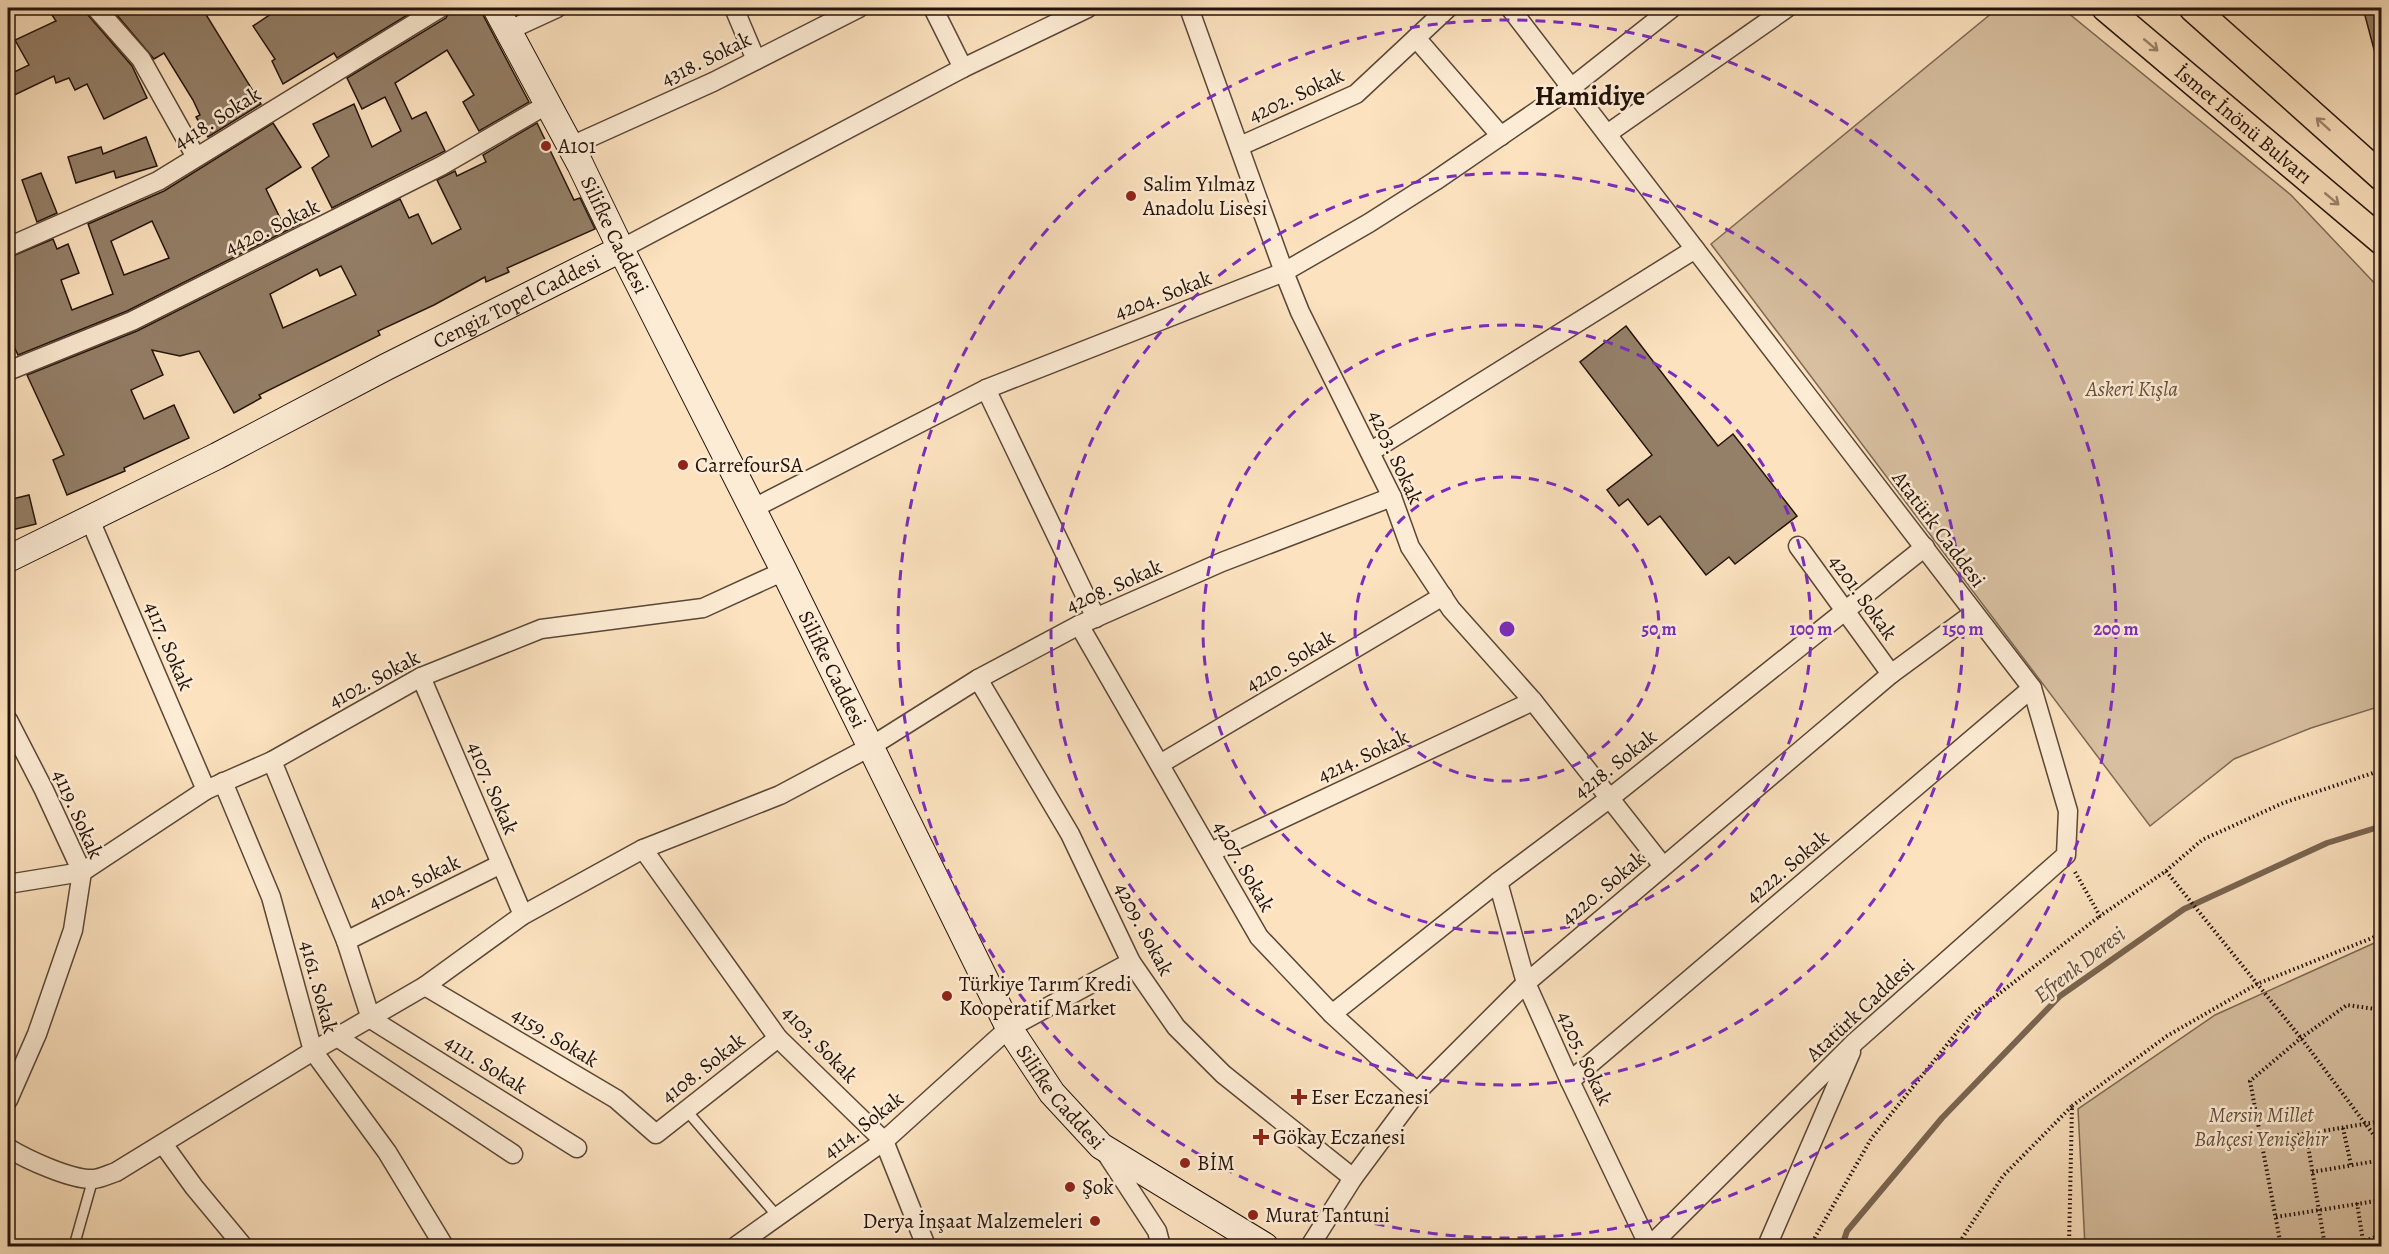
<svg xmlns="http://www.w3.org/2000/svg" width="2389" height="1254" font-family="Alegreya,serif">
  <rect width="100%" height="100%" fill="#fce2bf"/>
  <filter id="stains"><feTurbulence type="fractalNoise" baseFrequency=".00333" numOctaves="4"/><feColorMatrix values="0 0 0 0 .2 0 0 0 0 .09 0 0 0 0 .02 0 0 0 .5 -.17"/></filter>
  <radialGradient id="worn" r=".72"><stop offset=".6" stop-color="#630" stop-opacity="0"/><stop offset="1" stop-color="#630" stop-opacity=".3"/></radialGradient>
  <!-- green -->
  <g fill="#d7bfa0" stroke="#7e6955" stroke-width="1.5">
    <polygon points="1998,8 2062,8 2291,195 2381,290 2381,706 2311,728 2234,759 2150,826 1711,244"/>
    <polygon points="2381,940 2381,1246 2085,1246 2078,1109 2215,1015"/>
  </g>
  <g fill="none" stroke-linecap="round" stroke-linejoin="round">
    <!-- stream -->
    <polyline stroke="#7a6551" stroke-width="6" points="1842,1246 1847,1231 1942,1118 2060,996 2184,909 2327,843 2382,826"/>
  </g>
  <!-- building -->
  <g fill="#947f68" stroke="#24130a" stroke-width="1.5" fill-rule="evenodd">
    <polygon points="63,8 85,8 88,15 132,66 147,98 104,119 87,84 75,90 69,78 56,83 54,76 8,98 8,75 29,65 15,40 56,21 52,15"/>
    <polygon points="111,8 202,8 261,104 208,137 196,117 200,115 193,100 164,53 154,59"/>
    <polygon points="280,8 419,8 337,58 334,53 283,84 272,61 275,59 253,26"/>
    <polygon points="451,8 481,8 483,15 529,102 479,131 463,102 474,95 447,50 395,83 412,119 426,112 445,151 332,208 312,168 329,156 313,124 354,104 372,147 401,131 385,97 362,109 347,78 446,18"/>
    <polygon points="2363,8 2382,8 2382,57 2376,57"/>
    <path d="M273,123L301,167L266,189L282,222L298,215L302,223L127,311L18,355L8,334V258L53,239L57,249L68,244L79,273L61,280L72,310L113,294L88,224L164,191ZM152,221L169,258L124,275L111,241Z"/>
    <path d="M537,123L574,200L580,198L595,229L507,268L509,272L486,282L485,277L434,305L378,331L380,335L259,395L261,398L234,413L199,351L180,356L152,350L163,375L131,390L144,419L174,405L189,438L124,468L125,471L67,495L53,460L64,455L27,375L137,331L400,199L409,218L418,214L432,244L461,229L437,180L455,171L457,176L486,162L483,155ZM341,266L356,295L283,328L270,294L317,269L320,276Z"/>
    <polygon points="146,137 157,166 116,178 114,171 76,183 68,157 101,147 103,154"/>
    <polygon points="41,173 57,213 37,222 22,180"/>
    <polygon points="1626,326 1718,446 1733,434 1797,516 1735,564 1729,557 1706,575 1660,516 1648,525 1628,499 1619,506 1607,490 1652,455 1580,362"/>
    <polygon points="29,495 36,524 8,531 8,500"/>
  </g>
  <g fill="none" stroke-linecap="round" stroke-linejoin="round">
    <defs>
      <g id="lane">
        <polyline points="686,1110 778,1217"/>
        <polyline points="74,1246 93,1179"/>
      </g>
      <g id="street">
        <polyline points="96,8 141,59 196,157"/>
        <polyline points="734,8 756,60"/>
        <polyline points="933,8 963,68"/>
        <polyline points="1189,8 1284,272 1300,312 1392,497 1410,547 1451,609 1533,701 1663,866"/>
        <polyline points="1510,8 2032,688 2068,811 2066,855 1855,1042 1650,1246"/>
        <polyline points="507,31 557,8"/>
        <polyline points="1416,38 1501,136"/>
        <polyline points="1607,134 1787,8"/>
        <polyline points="571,146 713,82 859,8"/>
        <polyline points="1240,146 1356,94 1448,8"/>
        <polyline points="8,247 158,181 440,8"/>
        <polyline points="621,249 963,68 1088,8"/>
        <polyline points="8,371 132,321 441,166 548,104"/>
        <polyline points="986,389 1096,618"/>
        <polyline points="1370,452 1695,249"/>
        <polyline points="752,509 986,389 1284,272 1369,223 1435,181 1572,87 1672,8"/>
        <polyline points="90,520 206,790"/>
        <polyline points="1798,546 1891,674"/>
        <polyline points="1079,625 1259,937 1332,1014 1417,1092"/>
        <polyline points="421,677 523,915"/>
        <polyline points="978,679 1070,834 1131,962 1176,1027 1223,1074 1353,1178"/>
        <polyline points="8,720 44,790 82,872 73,930 37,1034 8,1100"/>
        <polyline points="272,761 346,941 371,1019 577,1148"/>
        <polyline points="1160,764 1443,596"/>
        <polyline points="223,782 271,897 313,1051 387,1152 444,1246"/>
        <polyline points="643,849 778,1038 884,1141 926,1246"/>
        <polyline points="1211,852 1533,701"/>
        <polyline points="1498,882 1526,983 1570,1081 1649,1246"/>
        <polyline points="8,884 82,872 206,790 272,761 421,677 541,629 703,608 784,571"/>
        <polyline points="346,941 501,864"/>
        <polyline points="425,986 616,1099 656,1134 778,1038"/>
        <polyline points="1332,1014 1498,882 1610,798 1925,547"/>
        <polyline points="337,1037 513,1154"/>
        <polyline points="1570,1081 2032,688"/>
        <polyline points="163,1144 194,1187 243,1246"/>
        <path d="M8,1148C26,1159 71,1180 93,1179C100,1179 109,1174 116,1172L313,1051L425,986L523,915L643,849L780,795L870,747L978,679L1079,625L1222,562L1392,497"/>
        <polyline points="1104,1150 1157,1231 1161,1246"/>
        <polyline points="736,1246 884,1141 1009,1028 1131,962"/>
        <polyline points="1310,1246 1353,1178 1417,1092 1526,983 1891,674 1974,613"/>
        <polyline points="1767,1246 1851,1052"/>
      </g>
      <g id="secondary">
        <path id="s1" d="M496,8L580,164L621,249L784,571L1009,1028L1052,1093L1101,1146L1265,1246"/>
        <path id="s2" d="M8,559L217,456L386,367L621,249"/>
      </g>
      <g id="primary">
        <path id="s3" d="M2106,8L2382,241"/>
        <polyline points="2193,8 2382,177"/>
      </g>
    </defs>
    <!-- lane casing -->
    <use href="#lane" stroke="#5a4737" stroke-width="12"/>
    <!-- street casing -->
    <use href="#street" stroke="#5a4737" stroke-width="21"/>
    <!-- secondary casing -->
    <use href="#secondary" stroke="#24130a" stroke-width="28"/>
    <!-- primary casing -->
    <use href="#primary" stroke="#24130a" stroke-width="30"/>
    <!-- path -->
    <g stroke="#24130a" stroke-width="4" stroke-dasharray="1.5 3" stroke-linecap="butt">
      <polyline points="2166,871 2301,1038 2382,1146"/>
      <polyline points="2075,872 2100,916 2166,871 2202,840 2283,803 2382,770"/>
      <polyline points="2072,1106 2167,1036 2257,984 2382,934"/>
      <polyline points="2343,1128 2351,1165"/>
      <polyline points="2306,1134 2325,1246"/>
      <polyline points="2262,1141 2382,1121"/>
      <polyline points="2312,1172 2382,1160"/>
      <polyline points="2357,1203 2363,1241"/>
      <polyline points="2276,1217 2382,1200"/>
      <polyline points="1810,1246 1871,1139 1970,1016 2100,916"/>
      <polyline points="1957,1246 2003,1176 2072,1106 2069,1246"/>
      <polyline points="2281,1246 2250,1081 2301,1038 2347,1005 2382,1010"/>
      <polyline points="2338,1246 2375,1238"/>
      <polyline points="2371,1246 2382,1219"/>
    </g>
    <!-- lane -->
    <use href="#lane" stroke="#fdecd5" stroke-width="9"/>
    <!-- street -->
    <use href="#street" stroke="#fdecd5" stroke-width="18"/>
    <!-- secondary -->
    <use href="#secondary" stroke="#fdecd5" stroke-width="26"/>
    <!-- primary -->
    <use href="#primary" stroke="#fce2bf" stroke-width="27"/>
  </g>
  <!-- one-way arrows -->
  <defs><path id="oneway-shaft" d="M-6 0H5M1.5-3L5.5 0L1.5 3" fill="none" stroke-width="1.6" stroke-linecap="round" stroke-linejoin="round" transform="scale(1.5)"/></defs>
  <g stroke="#9b856e">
    <use href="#oneway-shaft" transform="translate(2151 45) rotate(40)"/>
    <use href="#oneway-shaft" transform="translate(2323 124) rotate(-138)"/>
    <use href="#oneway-shaft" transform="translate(2332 199) rotate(40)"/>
  </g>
  <!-- distance rings -->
  <g fill="none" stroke="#7b2cbf" stroke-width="3" stroke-dasharray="10 8">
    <circle cx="1507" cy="629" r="152"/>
    <circle cx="1507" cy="629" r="304"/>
    <circle cx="1507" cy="629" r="456"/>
    <circle cx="1507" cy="629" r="609"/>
  </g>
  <!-- markers -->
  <g fill="#8f2418" stroke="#fdecd5" stroke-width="2">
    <circle cx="546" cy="146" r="6"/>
    <circle cx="1131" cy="196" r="6"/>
    <circle cx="683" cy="465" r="6"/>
    <circle cx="947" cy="996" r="6"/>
    <path d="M1296 1088h6v6h6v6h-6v6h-6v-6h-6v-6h6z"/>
    <path d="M1258 1128h6v6h6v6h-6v6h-6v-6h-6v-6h6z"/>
    <circle cx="1185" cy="1163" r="6"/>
    <circle cx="1070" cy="1187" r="6"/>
    <circle cx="1253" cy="1215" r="6"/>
    <circle cx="1095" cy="1221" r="6"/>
  </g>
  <g text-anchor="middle" stroke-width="5" stroke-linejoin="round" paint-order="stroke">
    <!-- street labels -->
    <g font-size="21" fill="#24130a" stroke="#fdecd5">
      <text transform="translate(706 59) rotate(-26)" y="7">4318. Sokak</text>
      <text transform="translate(1296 95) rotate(-25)" y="7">4202. Sokak</text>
      <text transform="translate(217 118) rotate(-32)" y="7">4418. Sokak</text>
      <text dy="7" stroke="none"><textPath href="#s3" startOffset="180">İsmet İnönü Bulvarı</textPath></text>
      <text transform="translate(272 227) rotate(-26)" y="7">4420. Sokak</text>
      <text dy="7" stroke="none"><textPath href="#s1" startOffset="256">Silifke Caddesi</textPath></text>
      <text transform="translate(1163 295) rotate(-21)" y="7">4204. Sokak</text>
      <text dy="7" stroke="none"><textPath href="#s2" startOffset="570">Cengiz Topel Caddesi</textPath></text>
      <text transform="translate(1396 457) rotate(65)" y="7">4203. Sokak</text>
      <text transform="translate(1939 529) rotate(53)" y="7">Atatürk Caddesi</text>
      <text transform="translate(1114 586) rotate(-24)" y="7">4208. Sokak</text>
      <text transform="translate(1863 597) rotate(54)" y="7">4201. Sokak</text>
      <text transform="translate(169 646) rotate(67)" y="7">4117. Sokak</text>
      <text transform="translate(1290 661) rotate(-31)" y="7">4210. Sokak</text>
      <text dy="7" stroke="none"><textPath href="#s1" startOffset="742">Silifke Caddesi</textPath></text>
      <text transform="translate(374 679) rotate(-28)" y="7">4102. Sokak</text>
      <text transform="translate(1363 756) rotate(-25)" y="7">4214. Sokak</text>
      <text transform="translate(1615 764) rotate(-38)" y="7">4218. Sokak</text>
      <text transform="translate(493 788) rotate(67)" y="7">4107. Sokak</text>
      <text transform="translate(78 814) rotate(66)" y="7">4119. Sokak</text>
      <text transform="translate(1244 866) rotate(60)" y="7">4207. Sokak</text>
      <text transform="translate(1787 867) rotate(-40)" y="7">4222. Sokak</text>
      <text transform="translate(414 882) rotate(-26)" y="7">4104. Sokak</text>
      <text transform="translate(1603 888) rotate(-40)" y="7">4220. Sokak</text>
      <text transform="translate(1144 929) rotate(62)" y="7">4209. Sokak</text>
      <text transform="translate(319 987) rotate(75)" y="7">4161. Sokak</text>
      <text transform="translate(1860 1010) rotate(-43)" y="7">Atatürk Caddesi</text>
      <text transform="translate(555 1037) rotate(31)" y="7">4159. Sokak</text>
      <text transform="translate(820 1044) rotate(46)" y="7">4103. Sokak</text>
      <text transform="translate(1585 1058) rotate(65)" y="7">4205. Sokak</text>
      <text transform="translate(486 1064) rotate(32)" y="7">4111. Sokak</text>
      <text transform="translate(703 1068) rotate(-38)" y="7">4108. Sokak</text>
      <text dy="7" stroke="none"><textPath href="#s1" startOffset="1228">Silifke Caddesi</textPath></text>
      <text transform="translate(863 1125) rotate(-38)" y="7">4114. Sokak</text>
    </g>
    <!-- poi labels -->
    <g font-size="21" fill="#24130a" stroke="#fdecd5" text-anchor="start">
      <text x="558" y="153">A101</text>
      <text x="1143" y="191">Salim Yılmaz<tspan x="1143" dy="24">Anadolu Lisesi</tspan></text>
      <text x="695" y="472">CarrefourSA</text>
      <text x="959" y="991">Türkiye Tarım Kredi<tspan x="959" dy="24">Kooperatif Market</tspan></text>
      <text x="1311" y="1104">Eser Eczanesi</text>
      <text x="1273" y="1144">Gökay Eczanesi</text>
      <text x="1197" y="1170">BİM</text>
      <text x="1082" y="1194">Şok</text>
      <text x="1265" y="1222">Murat Tantuni</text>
      <text x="1083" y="1228" text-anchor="end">Derya İnşaat Malzemeleri</text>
    </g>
    <!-- park labels -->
    <g font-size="21" font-style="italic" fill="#634f3e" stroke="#fdecd5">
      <text x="2132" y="396">Askeri Kışla</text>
      <text x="2261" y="1122">Mersin Millet<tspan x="2261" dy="24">Bahçesi Yenişehir</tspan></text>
    </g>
    <!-- water labels -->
    <g font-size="22" font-style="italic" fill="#5d4a3a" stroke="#fdecd5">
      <text transform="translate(2079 964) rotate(-38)" y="8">Efrenk Deresi</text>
    </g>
    <!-- district labels -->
    <g font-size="27" font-weight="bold" fill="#24130a" stroke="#fdecd5">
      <text x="1590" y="105">Hamidiye</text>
    </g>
  </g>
  <circle cx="1507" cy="629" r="9" fill="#7b2cbf" stroke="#fdecd5" stroke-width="3"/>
  <g font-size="18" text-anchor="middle" font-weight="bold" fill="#7b2cbf" stroke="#fdecd5" stroke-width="5" stroke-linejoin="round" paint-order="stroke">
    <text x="1659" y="635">50 m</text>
    <text x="1811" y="635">100 m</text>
    <text x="1963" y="635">150 m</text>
    <text x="2116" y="635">200 m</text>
  </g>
  <!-- margin -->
  <rect width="2389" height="1254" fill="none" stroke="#fce2bf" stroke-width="30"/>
  <rect x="9" y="9" width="2371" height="1236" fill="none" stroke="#24130a" stroke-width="3"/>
  <rect x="15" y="15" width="2359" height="1224" fill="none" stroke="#24130a" stroke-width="1.5"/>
  <rect width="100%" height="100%" filter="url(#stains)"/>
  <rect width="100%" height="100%" fill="url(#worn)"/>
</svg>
